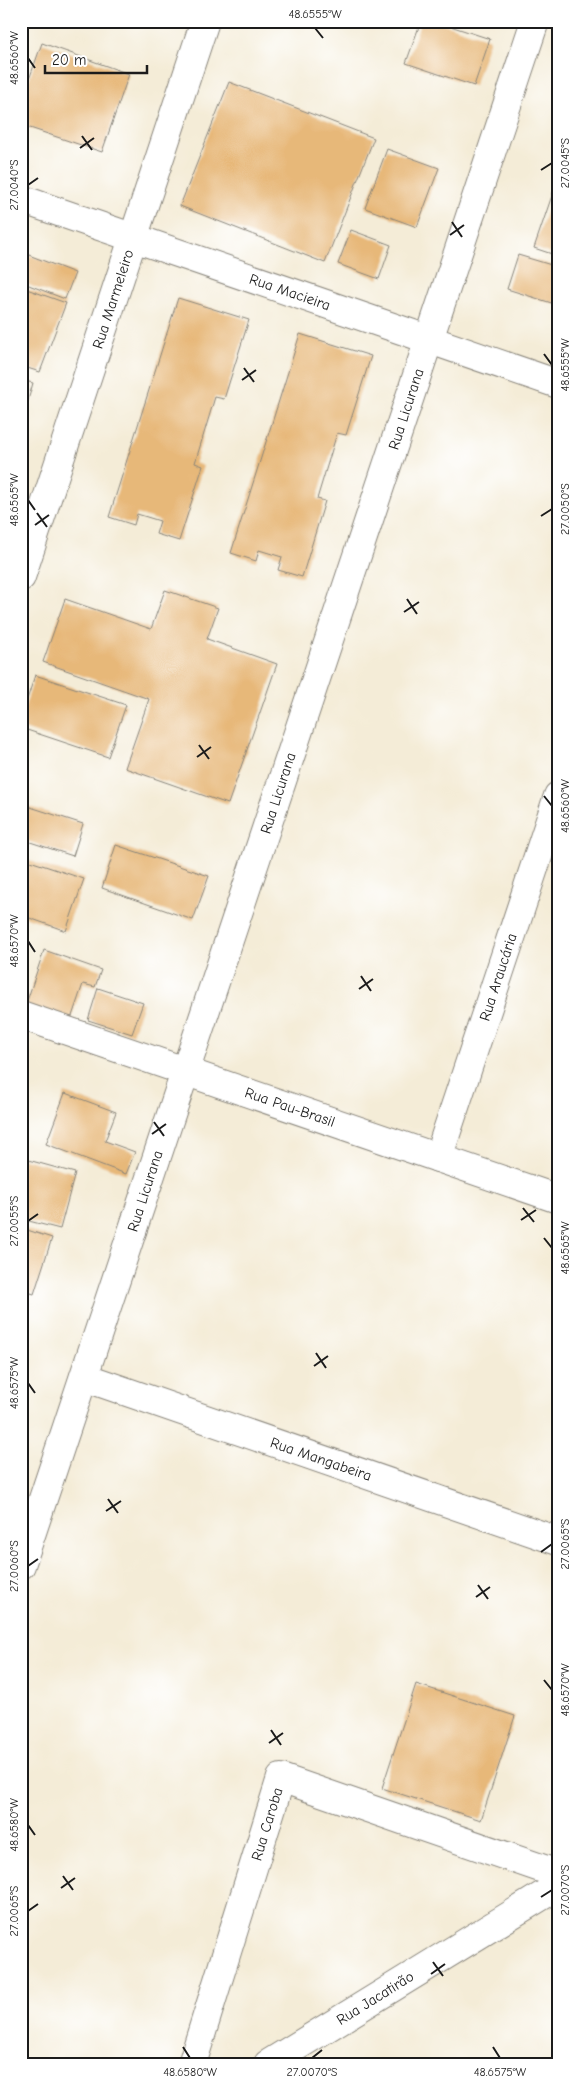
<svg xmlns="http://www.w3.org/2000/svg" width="579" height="2085" font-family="'Comic Neue',sans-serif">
  <rect width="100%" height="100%" fill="#fff"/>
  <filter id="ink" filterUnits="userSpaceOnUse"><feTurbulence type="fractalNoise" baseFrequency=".02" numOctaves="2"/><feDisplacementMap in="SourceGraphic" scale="10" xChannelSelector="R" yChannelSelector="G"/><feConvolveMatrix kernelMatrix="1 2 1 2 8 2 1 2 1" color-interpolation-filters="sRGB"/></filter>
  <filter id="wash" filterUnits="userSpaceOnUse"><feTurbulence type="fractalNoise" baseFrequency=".0096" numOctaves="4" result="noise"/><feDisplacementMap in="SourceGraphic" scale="20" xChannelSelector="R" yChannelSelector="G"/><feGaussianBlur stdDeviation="1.12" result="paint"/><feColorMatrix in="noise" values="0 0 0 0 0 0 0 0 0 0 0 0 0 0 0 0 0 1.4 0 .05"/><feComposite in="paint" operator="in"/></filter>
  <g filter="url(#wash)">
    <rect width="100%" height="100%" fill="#f4ecd7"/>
    <g id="blocks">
      <!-- building -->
      <g fill="#e7b879">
        <polygon points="421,21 435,21 490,39 474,86 406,63"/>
        <polygon points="42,43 129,74 102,152 21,125 21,102"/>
        <polygon points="229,82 374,138 325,263 180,206"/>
        <polygon points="387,149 439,168 417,227 365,208"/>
        <polygon points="557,181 558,181 558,256 534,248"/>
        <polygon points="351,230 391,245 379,279 338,264"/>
        <polygon points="21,252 75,273 65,299 21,282"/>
        <polygon points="518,255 558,267 558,305 507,289"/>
        <polygon points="21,287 66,303 40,372 21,366"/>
        <polygon points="178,298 249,320 224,399 215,397 195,463 203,466 179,541 156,534 160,521 137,514 134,525 109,517"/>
        <polygon points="300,334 371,356 346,435 337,433 317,499 325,501 302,577 278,570 282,557 259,550 256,561 231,553"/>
        <polygon points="21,380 33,383 22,421 21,421"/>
        <polygon points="165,590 218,608 207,639 277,664 228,804 125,768 149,699 43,662 65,599 151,629"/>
        <polygon points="35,675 126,705 108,757 21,728 21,718"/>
        <polygon points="21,804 83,824 73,856 21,839"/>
        <polygon points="116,845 209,876 193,920 102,888"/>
        <polygon points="21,858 84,879 66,931 21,915"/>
        <polygon points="44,950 101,970 95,987 83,984 70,1022 25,1007"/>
        <polygon points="98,988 143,1003 132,1034 88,1020"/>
        <polygon points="65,1093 116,1112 105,1141 135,1152 126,1174 46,1144"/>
        <polygon points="21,1158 75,1173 60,1229 21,1219"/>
        <polygon points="21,1228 52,1238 34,1294 21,1290"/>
        <polygon points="416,1684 515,1716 481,1820 382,1788"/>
      </g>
    </g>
  </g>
  <g filter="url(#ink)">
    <use href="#blocks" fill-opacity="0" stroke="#88847a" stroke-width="1"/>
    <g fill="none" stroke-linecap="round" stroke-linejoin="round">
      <defs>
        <g id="minor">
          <polyline points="21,199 558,384"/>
          <polyline points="21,577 205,21"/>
          <polyline points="21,1015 558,1199"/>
          <polyline points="438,1158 558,796"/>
          <polyline points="84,1377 558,1541"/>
          <polyline points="21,1565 535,21"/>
          <polyline points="192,2064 281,1778 558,1874"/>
          <polyline points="268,2064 558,1886"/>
        </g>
      </defs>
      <!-- minor casing -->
      <use href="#minor" stroke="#88847a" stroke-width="30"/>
      <!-- minor -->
      <use href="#minor" stroke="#fff" stroke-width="28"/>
    </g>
  </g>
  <!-- ticks -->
  <path fill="none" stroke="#1c1c1c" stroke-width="2" d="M315,28L323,38M28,58L35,68M82,136L92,150M80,148L94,138M541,170L552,163M28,185L38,178M452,222L462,237M450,235L464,225M544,354L552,365M244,368L254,382M242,380L256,370M28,500L35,510M37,513L47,527M541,516L552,509M35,525L49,515M407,599L417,614M404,612L419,602M199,745L209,759M197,757L211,747M544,796L552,806M28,941L35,952M361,976L371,991M359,989L373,979M154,1122L164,1136M152,1134L166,1124M523,1208L534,1222M521,1220L536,1210M28,1221L38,1214M544,1238L552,1248M316,1353L326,1368M314,1366L328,1356M28,1383L35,1393M108,1499L118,1513M106,1511L121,1501M541,1552L552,1544M28,1566L38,1559M478,1585L488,1599M476,1597L490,1587M544,1680L552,1690M271,1730L281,1745M269,1743L283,1733M28,1825L35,1835M63,1876L73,1890M61,1888L75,1878M541,1897L552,1890M28,1911L38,1904M433,1962L443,1976M431,1974L445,1964M183,2047L190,2058M493,2047L500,2058M312,2058L322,2050"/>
  <g text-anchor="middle" stroke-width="4" stroke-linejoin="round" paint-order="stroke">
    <!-- street labels -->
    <g font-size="15" fill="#1c1c1c" stroke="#fff">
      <text transform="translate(290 292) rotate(19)" y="5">Rua Macieira</text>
      <text transform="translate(113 299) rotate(-72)" y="5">Rua Marmeleiro</text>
      <text transform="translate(406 409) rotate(-72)" y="5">Rua Licurana</text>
      <text transform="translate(278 793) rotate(-72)" y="5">Rua Licurana</text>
      <text transform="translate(498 977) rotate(-72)" y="5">Rua Araucária</text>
      <text transform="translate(290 1107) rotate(19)" y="5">Rua Pau-Brasil</text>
      <text transform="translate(145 1191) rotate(-72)" y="5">Rua Licurana</text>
      <text transform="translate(321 1459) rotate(19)" y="5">Rua Mangabeira</text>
      <text transform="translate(267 1824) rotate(-73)" y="5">Rua Caroba</text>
      <text transform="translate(375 1998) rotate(-32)" y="5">Rua Jacatirão</text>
    </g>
  </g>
  <!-- margin -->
  <rect width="579" height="2085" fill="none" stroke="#fff" stroke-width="55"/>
  <!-- scale -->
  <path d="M45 65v8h102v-8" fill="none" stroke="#1c1c1c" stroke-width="2.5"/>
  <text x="52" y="65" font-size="15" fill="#1c1c1c" stroke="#ffffff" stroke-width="4" paint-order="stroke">20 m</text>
  <rect x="28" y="28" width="524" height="2030" fill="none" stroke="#1c1c1c" stroke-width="2"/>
  <g font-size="12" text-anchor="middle" fill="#1c1c1c">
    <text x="315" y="18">48.6555°W</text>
    <text transform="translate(14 58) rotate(-90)" y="4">48.6560°W</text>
    <text transform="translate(565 163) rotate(-90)" y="4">27.0045°S</text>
    <text transform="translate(14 185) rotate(-90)" y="4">27.0040°S</text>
    <text transform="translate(565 365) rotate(-90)" y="4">48.6555°W</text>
    <text transform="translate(14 500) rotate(-90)" y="4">48.6565°W</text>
    <text transform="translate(565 509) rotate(-90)" y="4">27.0050°S</text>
    <text transform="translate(565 806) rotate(-90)" y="4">48.6560°W</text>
    <text transform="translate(14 941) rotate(-90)" y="4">48.6570°W</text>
    <text transform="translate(14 1221) rotate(-90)" y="4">27.0055°S</text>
    <text transform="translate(565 1248) rotate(-90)" y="4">48.6565°W</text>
    <text transform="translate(14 1383) rotate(-90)" y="4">48.6575°W</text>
    <text transform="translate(565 1544) rotate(-90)" y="4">27.0065°S</text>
    <text transform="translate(14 1566) rotate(-90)" y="4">27.0060°S</text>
    <text transform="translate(565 1690) rotate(-90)" y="4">48.6570°W</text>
    <text transform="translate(14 1825) rotate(-90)" y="4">48.6580°W</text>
    <text transform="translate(565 1890) rotate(-90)" y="4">27.0070°S</text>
    <text transform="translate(14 1911) rotate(-90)" y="4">27.0065°S</text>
    <text x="190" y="2076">48.6580°W</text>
    <text x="312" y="2076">27.0070°S</text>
    <text x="500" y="2076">48.6575°W</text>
  </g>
</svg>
